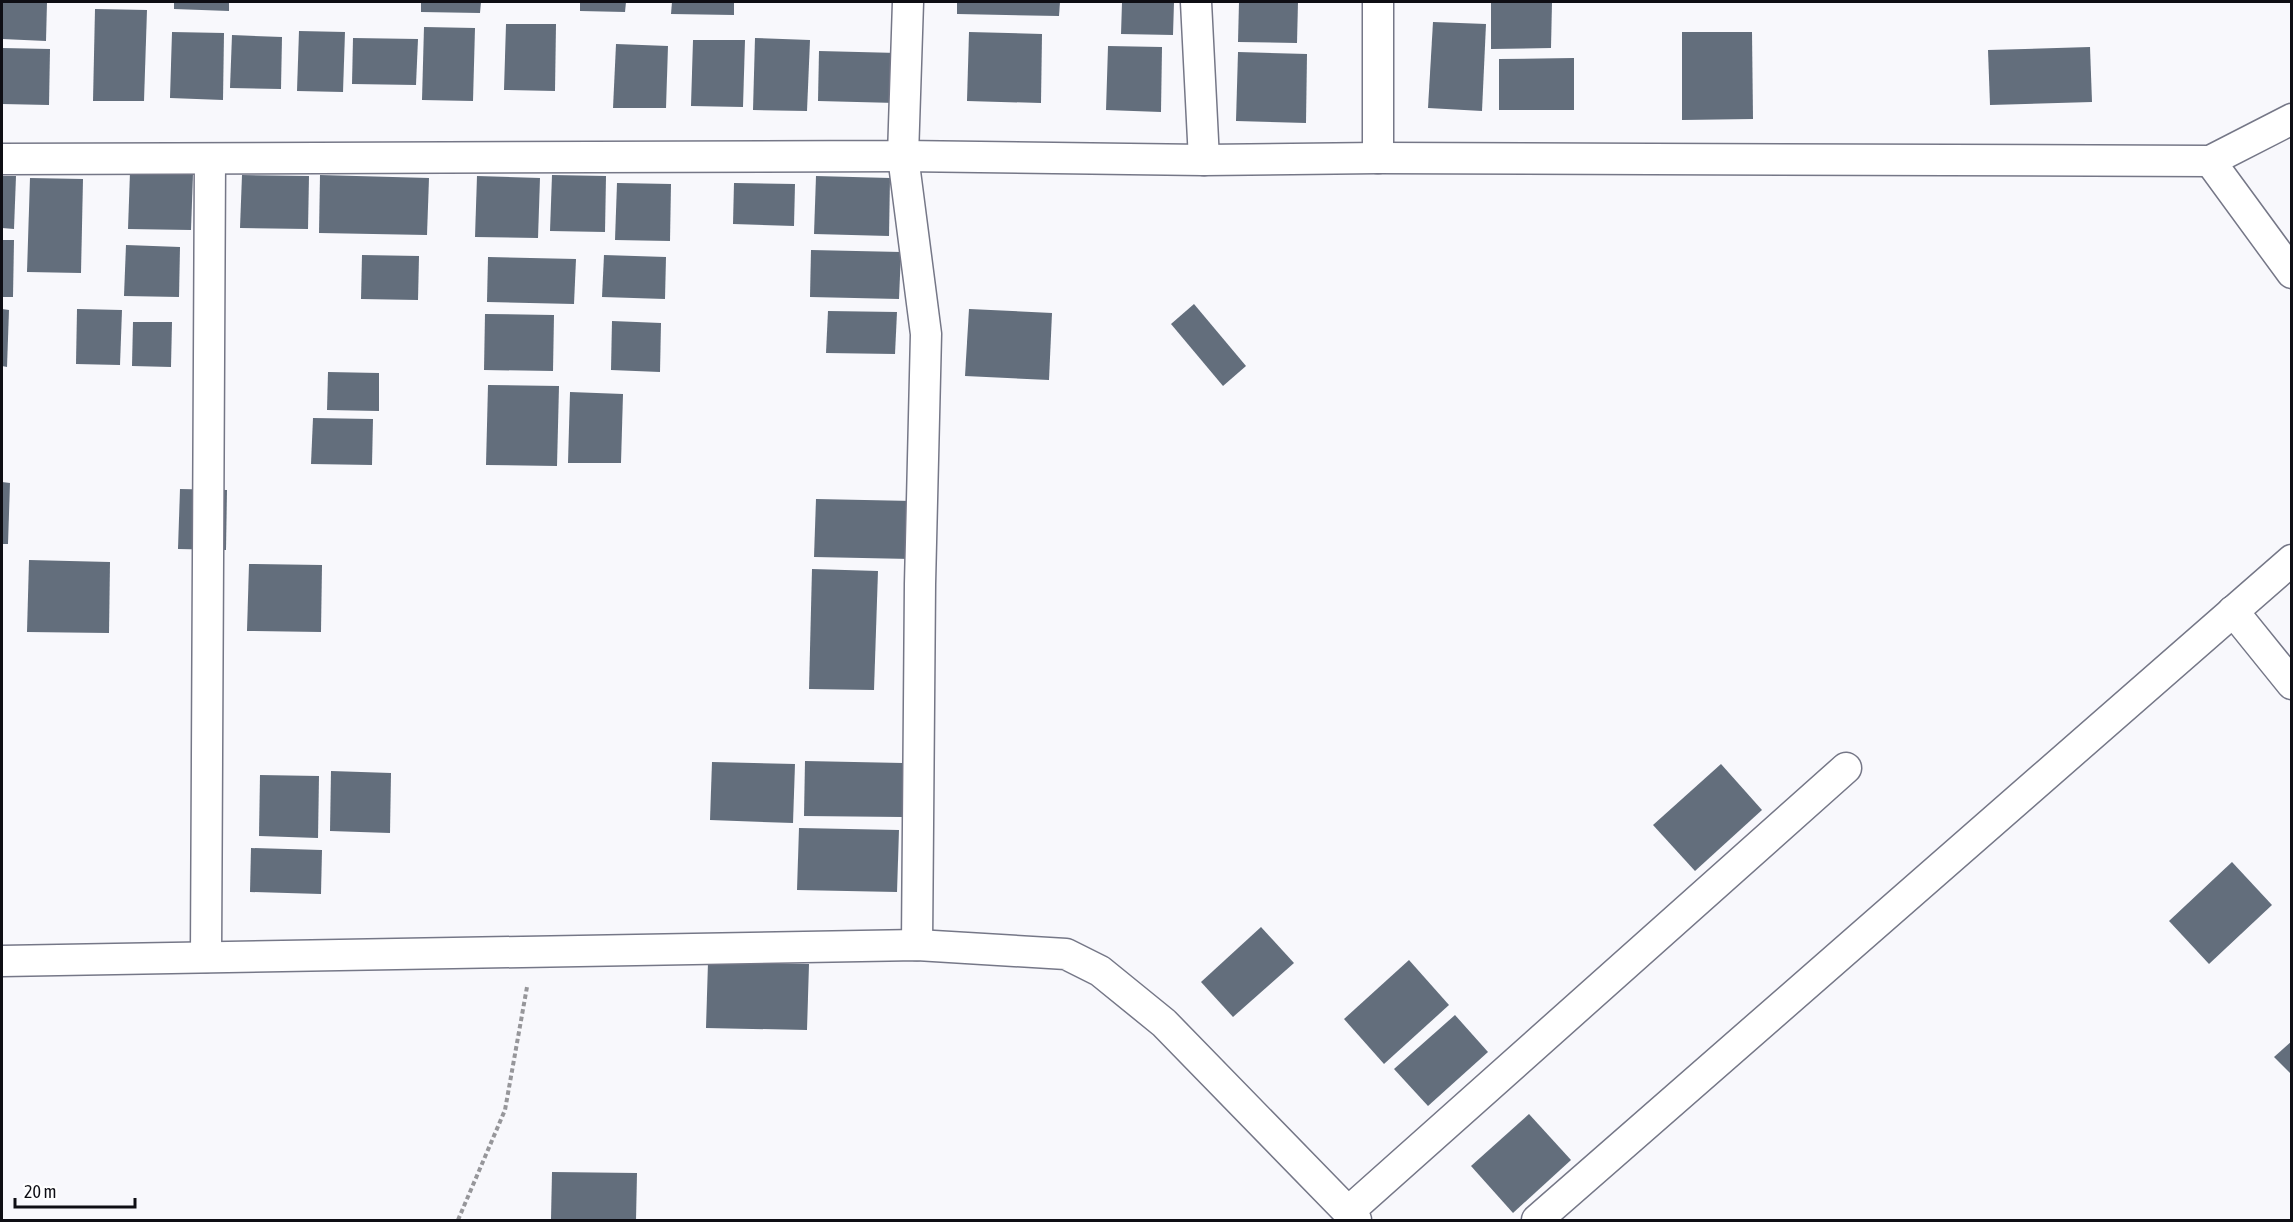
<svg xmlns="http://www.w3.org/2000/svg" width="2293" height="1222" font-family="'Asap Condensed',sans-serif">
  <rect width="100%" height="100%" fill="#f8f8fc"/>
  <!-- building -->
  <g fill="#636e7c">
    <polygon points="2,2 47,2 46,41 2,39"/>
    <polygon points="174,2 229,2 229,11 174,9"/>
    <polygon points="421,2 481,2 480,13 421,12"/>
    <polygon points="580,2 626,2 625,12 580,11"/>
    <polygon points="672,2 734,2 734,15 671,14"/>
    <polygon points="957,2 1060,2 1059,16 957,14"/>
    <polygon points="1122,2 1174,2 1173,35 1121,34"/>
    <polygon points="1239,2 1298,2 1297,43 1238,42"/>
    <polygon points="1491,2 1552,2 1551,48 1491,49"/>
    <polygon points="95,9 147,10 144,101 93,101"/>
    <polygon points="1433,22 1486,24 1482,111 1428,108"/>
    <polygon points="506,24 556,24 555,91 504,90"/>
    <polygon points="424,27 475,28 473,101 422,100"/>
    <polygon points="299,31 345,32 343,92 297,91"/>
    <polygon points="172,32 224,33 223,100 170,98"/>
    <polygon points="969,32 1042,34 1041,103 967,101"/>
    <polygon points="1682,32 1752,32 1753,119 1682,120"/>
    <polygon points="232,35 282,37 281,89 230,88"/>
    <polygon points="353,38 418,39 416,85 352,84"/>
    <polygon points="755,38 810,40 807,111 753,110"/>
    <polygon points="693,40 745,40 743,107 691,106"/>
    <polygon points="616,44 668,46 666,108 613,108"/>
    <polygon points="1108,46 1162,47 1161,112 1106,110"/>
    <polygon points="2090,47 2092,102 1990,105 1988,50"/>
    <polygon points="2,48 50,49 49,105 2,104"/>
    <polygon points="819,51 898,53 896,103 818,101"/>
    <polygon points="1238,52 1307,54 1306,123 1236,121"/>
    <polygon points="1574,58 1574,110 1499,110 1499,59"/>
    <polygon points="130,172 193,174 191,230 128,229"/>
    <polygon points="242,175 309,176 308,229 240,228"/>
    <polygon points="320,175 429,178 427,235 319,233"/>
    <polygon points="552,175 606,176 605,232 550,231"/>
    <polygon points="2,176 16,176 14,229 2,228"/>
    <polygon points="477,176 540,178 538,238 475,237"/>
    <polygon points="816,176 890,178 889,236 814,234"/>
    <polygon points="30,178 83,179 81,273 27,272"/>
    <polygon points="617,183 671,184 670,241 615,240"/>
    <polygon points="734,183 795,184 794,226 733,224"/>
    <polygon points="2,240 14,240 13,297 2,297"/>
    <polygon points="126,245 180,247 179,297 124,296"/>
    <polygon points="811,250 901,252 899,299 810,297"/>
    <polygon points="362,255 419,256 418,300 361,299"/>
    <polygon points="604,255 666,257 665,299 602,297"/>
    <polygon points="488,257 576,259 574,304 487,302"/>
    <polygon points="1194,304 1246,366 1223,386 1171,324"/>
    <polygon points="2,309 9,310 7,367 2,366"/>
    <polygon points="77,309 122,310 120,365 76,364"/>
    <polygon points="969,309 1052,313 1049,380 965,376"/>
    <polygon points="828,311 897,312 895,354 826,353"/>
    <polygon points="485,314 554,315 553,371 484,370"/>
    <polygon points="612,321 661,323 660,372 611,370"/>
    <polygon points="133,322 172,322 171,367 132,366"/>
    <polygon points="328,372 379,373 379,411 327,410"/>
    <polygon points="488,385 559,386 557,466 486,465"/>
    <polygon points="570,392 623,394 621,463 568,463"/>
    <polygon points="313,418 373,419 372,465 311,464"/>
    <polygon points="2,482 10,483 8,544 2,544"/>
    <polygon points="180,489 227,490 226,550 178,549"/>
    <polygon points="816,499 913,501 911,559 814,557"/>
    <polygon points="29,560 110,562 109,633 27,632"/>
    <polygon points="249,564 322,565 321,632 247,631"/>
    <polygon points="812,569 878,571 874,690 809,689"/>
    <polygon points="805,761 903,763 902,817 804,816"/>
    <polygon points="712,762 795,764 793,823 710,820"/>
    <polygon points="1721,764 1762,810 1695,871 1653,825"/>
    <polygon points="331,771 391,773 390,833 330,831"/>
    <polygon points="260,775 319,776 318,838 259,836"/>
    <polygon points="799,828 899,830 897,892 797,890"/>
    <polygon points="251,848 322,850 321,894 250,892"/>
    <polygon points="2232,862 2272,905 2209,964 2169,921"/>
    <polygon points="1261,927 1294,963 1233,1017 1201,982"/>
    <polygon points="1409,960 1449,1005 1384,1064 1344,1019"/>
    <polygon points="708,962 809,964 807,1030 706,1028"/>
    <polygon points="1455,1015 1488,1052 1428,1106 1394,1069"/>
    <polygon points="2292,1041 2292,1075 2274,1057"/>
    <polygon points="1529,1114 1571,1160 1513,1213 1471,1166"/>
    <polygon points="552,1172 637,1173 636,1220 551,1219"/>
  </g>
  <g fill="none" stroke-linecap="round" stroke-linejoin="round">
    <defs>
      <g id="minor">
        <polyline points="1196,2 1204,160"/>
        <polyline points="1378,2 1378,158"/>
        <polyline points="2,159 903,156 908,2"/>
        <polyline points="2210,161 2292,273"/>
        <polyline points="2233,611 2292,684"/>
        <polyline points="917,945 920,584 926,334 903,156 1204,160 1378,158 2210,161 2292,119"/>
        <polyline points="206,957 210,159"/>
        <polyline points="2,961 917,945 1066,954 1100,971 1164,1023 1356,1220"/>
        <polyline points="1348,1212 1846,768"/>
        <polyline points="1537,1220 2292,560"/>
      </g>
    </defs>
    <!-- minor casing -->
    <use href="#minor" stroke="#757787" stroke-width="33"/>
    <!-- path -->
    <polyline stroke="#96969a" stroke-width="4" stroke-dasharray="4.5 3" stroke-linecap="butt" points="458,1220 505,1110 527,987"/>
    <!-- minor -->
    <use href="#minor" stroke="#fff" stroke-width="30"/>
  </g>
  <!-- border -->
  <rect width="2293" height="1222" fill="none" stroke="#0e0e14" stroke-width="6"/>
  <!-- scale -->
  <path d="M15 1198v9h120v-9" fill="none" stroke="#0e0e14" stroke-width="3"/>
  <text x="24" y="1198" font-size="18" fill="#0e0e14" stroke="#ffffff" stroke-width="4.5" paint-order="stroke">20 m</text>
</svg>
